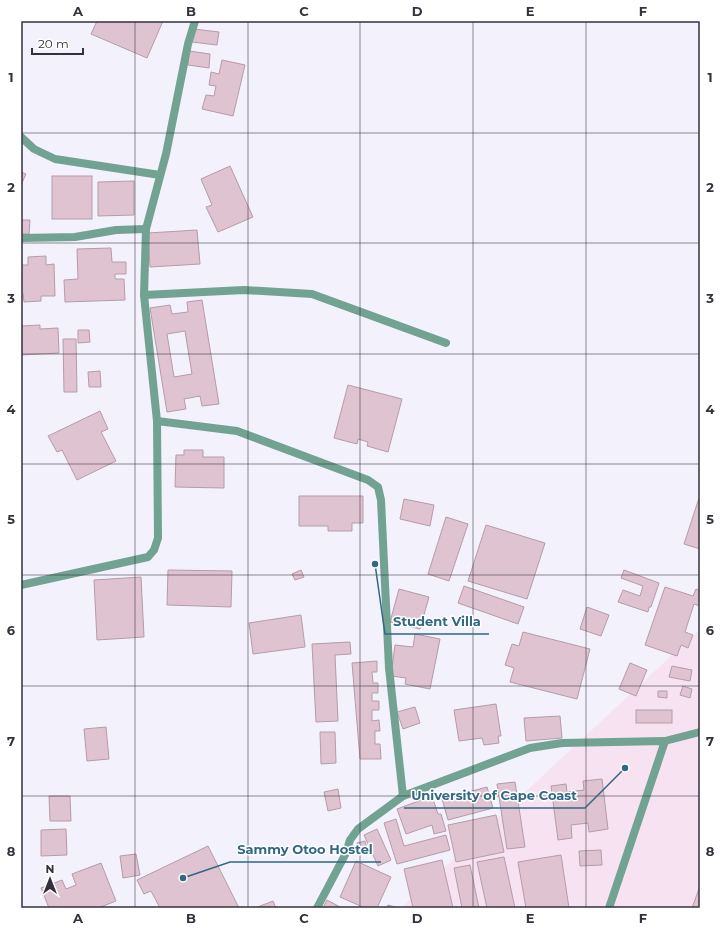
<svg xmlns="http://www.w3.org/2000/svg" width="721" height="929" font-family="Montserrat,sans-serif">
  <rect width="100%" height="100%" fill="#f3f1fc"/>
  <!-- education -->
  <polygon fill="#f7e2f1" points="700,629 700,908 401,908"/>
  <!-- building -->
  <g fill="#dfc3d0" stroke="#b69ba8" fill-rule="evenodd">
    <polygon points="97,21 163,21 147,58 91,34"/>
    <polygon points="194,29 219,32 217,45 192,42"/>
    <polygon points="189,51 210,54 209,68 188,65"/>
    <polygon points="222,60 245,65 233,116 202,109 206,95 214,96 216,86 209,85 211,72 219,74"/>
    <polygon points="230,166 253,217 218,232 206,207 212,205 201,179"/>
    <polygon points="21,172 26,174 21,185"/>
    <rect x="52" y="176" width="40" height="43"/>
    <polygon points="134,181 134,215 98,216 98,182"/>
    <polygon points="21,220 30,220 29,234 21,234"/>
    <polygon points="197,230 200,264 150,267 148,233"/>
    <polygon points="111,248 112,262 126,262 126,274 115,274 115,279 124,279 125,300 65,302 64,280 78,279 77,249"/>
    <polygon points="46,256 46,265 54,264 55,296 41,296 41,301 24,302 23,293 21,293 21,265 28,265 28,257"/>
    <path d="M202,300L219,404L202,406L200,396L184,399L186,409L167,412L150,308L170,305L172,314L188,312L187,302ZM185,331L192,374L174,377L167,334Z"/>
    <polygon points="40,325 40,329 58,328 59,353 21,355 21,326"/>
    <polygon points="78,330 89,330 90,342 78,343"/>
    <polygon points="63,339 76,339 77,392 64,392"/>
    <polygon points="100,371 101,387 89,387 88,372"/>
    <polygon points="348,385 402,399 388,452 367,446 368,442 358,439 357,444 334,438"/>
    <polygon points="100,411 108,429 101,432 116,461 77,480 62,450 57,452 48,436"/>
    <polygon points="184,450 203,450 203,457 224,457 224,488 175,487 176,455 184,455"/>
    <polygon points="700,495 700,549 684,544"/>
    <polygon points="299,496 363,496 363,523 352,523 352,531 328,531 328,526 299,526"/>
    <polygon points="404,499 434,505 430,526 400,519"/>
    <polygon points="446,517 468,524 449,581 428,574"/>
    <polygon points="486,525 545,543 527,599 468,581"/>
    <polygon points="168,570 232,571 231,607 167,605"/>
    <polygon points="301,570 304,577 295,580 292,574"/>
    <polygon points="624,570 659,583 651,607 649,607 648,612 618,602 623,590 640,596 643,586 621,578"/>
    <polygon points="141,577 144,637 97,640 94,580"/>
    <polygon points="464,586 524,607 518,624 458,603"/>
    <polygon points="665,587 693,596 696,589 700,591 700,606 694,604 685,632 693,635 688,648 681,645 677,656 645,645"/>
    <polygon points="399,589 429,597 420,629 390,622"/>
    <polygon points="587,607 609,615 601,636 580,629"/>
    <polygon points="301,615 305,647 253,654 249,623"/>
    <polygon points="523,632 590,649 577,699 510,682 514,668 505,665 512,644 519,646"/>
    <polygon points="415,634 440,639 430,689 405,684 406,678 391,676 395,645 413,647"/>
    <polygon points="350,642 351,654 335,655 338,721 316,722 312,644"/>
    <polygon points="377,661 377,672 372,672 373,683 378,683 378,693 372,693 372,701 379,701 379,710 372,710 372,721 379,720 380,731 375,731 375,744 380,744 381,759 360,759 352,663"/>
    <polygon points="630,663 647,670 636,696 619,689"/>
    <polygon points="672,666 692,670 690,681 669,677"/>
    <polygon points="683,686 692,689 690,698 680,695"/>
    <polygon points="658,691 667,691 667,698 658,697"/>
    <polygon points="496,704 501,736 498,736 499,743 484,745 482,738 459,741 454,710"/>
    <polygon points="415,707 420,723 403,729 397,712"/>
    <rect x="636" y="710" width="36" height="13"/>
    <polygon points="560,716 562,738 526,741 524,718"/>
    <polygon points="106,727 109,759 87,761 84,729"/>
    <polygon points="320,732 335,732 336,763 321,764"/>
    <polygon points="602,779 608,829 589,832 588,823 571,825 572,838 558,840 551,786 566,784 567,792 584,790 583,781"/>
    <polygon points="515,782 525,847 507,849 497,784"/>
    <polygon points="487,787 493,808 448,820 442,799"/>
    <polygon points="338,789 341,808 328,811 324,792"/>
    <polygon points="49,796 70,796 71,821 50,821"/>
    <polygon points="432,796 438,814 441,814 446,831 434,834 432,825 406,834 397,809"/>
    <polygon points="496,815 504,852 456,862 448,825"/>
    <polygon points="396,819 404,846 446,835 450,850 397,864 384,823"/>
    <polygon points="66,829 67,855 41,856 41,830"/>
    <polygon points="377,829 391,860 378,866 364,835"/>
    <polygon points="365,841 368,852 361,854 357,843"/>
    <polygon points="208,846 239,908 160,908 151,891 144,894 137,880"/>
    <polygon points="601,850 602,865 580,866 579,851"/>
    <polygon points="136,854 140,875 123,878 120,856"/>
    <polygon points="561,855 569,908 526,908 518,862"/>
    <polygon points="504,857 515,908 487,908 477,862"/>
    <polygon points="442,860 453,908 413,908 404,869"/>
    <polygon points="356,861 391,877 377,908 365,908 340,897"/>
    <polygon points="101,863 116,901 98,908 49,908 41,888 62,880 66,889 76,885 72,874"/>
    <polygon points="470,865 479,908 462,908 454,868"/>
    <polygon points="700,886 700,908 692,908"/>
    <polygon points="327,900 340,907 339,908 323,908"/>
    <polygon points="273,901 276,908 255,908"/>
    <polygon points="388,905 398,908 386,908"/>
  </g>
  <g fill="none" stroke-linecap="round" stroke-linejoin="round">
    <!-- service -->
    <polyline stroke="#72a291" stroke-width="8" points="665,741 700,732"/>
    <!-- minor -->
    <g stroke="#72a291" stroke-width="8">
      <polyline points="21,137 34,149 55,159 160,175"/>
      <polyline points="21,238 75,237 116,230 146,229"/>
      <polyline points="144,295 244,290 312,294 446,343"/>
      <polyline points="157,421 144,295 146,229 166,154 188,44 195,21"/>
      <polyline points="21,585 148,557 154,550 158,538 157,421 237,431 368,480 378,487 381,500 389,668 403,796"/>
      <polyline points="317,908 346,853 350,840 358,829 403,796 530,748 562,743 665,741 609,908"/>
    </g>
  </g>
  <!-- grid -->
  <path fill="none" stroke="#33323c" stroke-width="1" stroke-opacity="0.55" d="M135,21V908M248,21V908M360,21V908M473,21V908M586,21V908M21,133H700M21,243H700M21,354H700M21,464H700M21,575H700M21,686H700M21,796H700"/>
  <!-- callouts -->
  <path fill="none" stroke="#316883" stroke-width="1.5" d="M375 564L385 634H489M625 768L585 808H404M183 878L230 862H381"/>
  <g fill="#316883" stroke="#fff" stroke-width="1.5">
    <circle cx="375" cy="564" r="4"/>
    <circle cx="625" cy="768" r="4"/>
    <circle cx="183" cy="878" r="4"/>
  </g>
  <g font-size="13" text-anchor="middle" font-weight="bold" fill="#316883" stroke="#fff" stroke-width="3" stroke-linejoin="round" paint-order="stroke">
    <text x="437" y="626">Student Villa</text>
    <text x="494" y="800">University of Cape Coast</text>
    <text x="305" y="854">Sammy Otoo Hostel</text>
  </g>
  <!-- border -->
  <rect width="721" height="929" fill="none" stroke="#ffffff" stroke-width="44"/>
  <!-- north arrow -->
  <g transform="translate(50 879)" stroke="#ffffff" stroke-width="3" paint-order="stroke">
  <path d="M0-3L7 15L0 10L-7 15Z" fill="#33323c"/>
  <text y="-6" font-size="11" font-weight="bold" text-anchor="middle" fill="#33323c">N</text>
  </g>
  <!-- scale -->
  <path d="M32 48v6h51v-6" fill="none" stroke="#33323c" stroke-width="2"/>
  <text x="38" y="48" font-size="12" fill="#33323c" stroke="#ffffff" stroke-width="3" paint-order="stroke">20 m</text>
  <rect x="22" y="22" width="677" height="885" fill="none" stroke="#33323c" stroke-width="1.5"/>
  <g font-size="13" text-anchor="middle" font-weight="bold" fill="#33323c">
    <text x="78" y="16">A</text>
    <text x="191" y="16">B</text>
    <text x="304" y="16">C</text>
    <text x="417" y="16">D</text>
    <text x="530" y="16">E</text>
    <text x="643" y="16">F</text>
    <text x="11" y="82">1</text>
    <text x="710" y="82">1</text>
    <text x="11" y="192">2</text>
    <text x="710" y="192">2</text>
    <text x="11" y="303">3</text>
    <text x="710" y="303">3</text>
    <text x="11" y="414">4</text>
    <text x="710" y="414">4</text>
    <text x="11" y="524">5</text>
    <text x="710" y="524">5</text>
    <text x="11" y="635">6</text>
    <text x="710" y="635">6</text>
    <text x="11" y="746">7</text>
    <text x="710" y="746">7</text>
    <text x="11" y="856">8</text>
    <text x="710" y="856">8</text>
    <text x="78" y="923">A</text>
    <text x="191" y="923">B</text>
    <text x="304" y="923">C</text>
    <text x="417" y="923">D</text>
    <text x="530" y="923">E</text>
    <text x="643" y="923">F</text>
  </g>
</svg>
